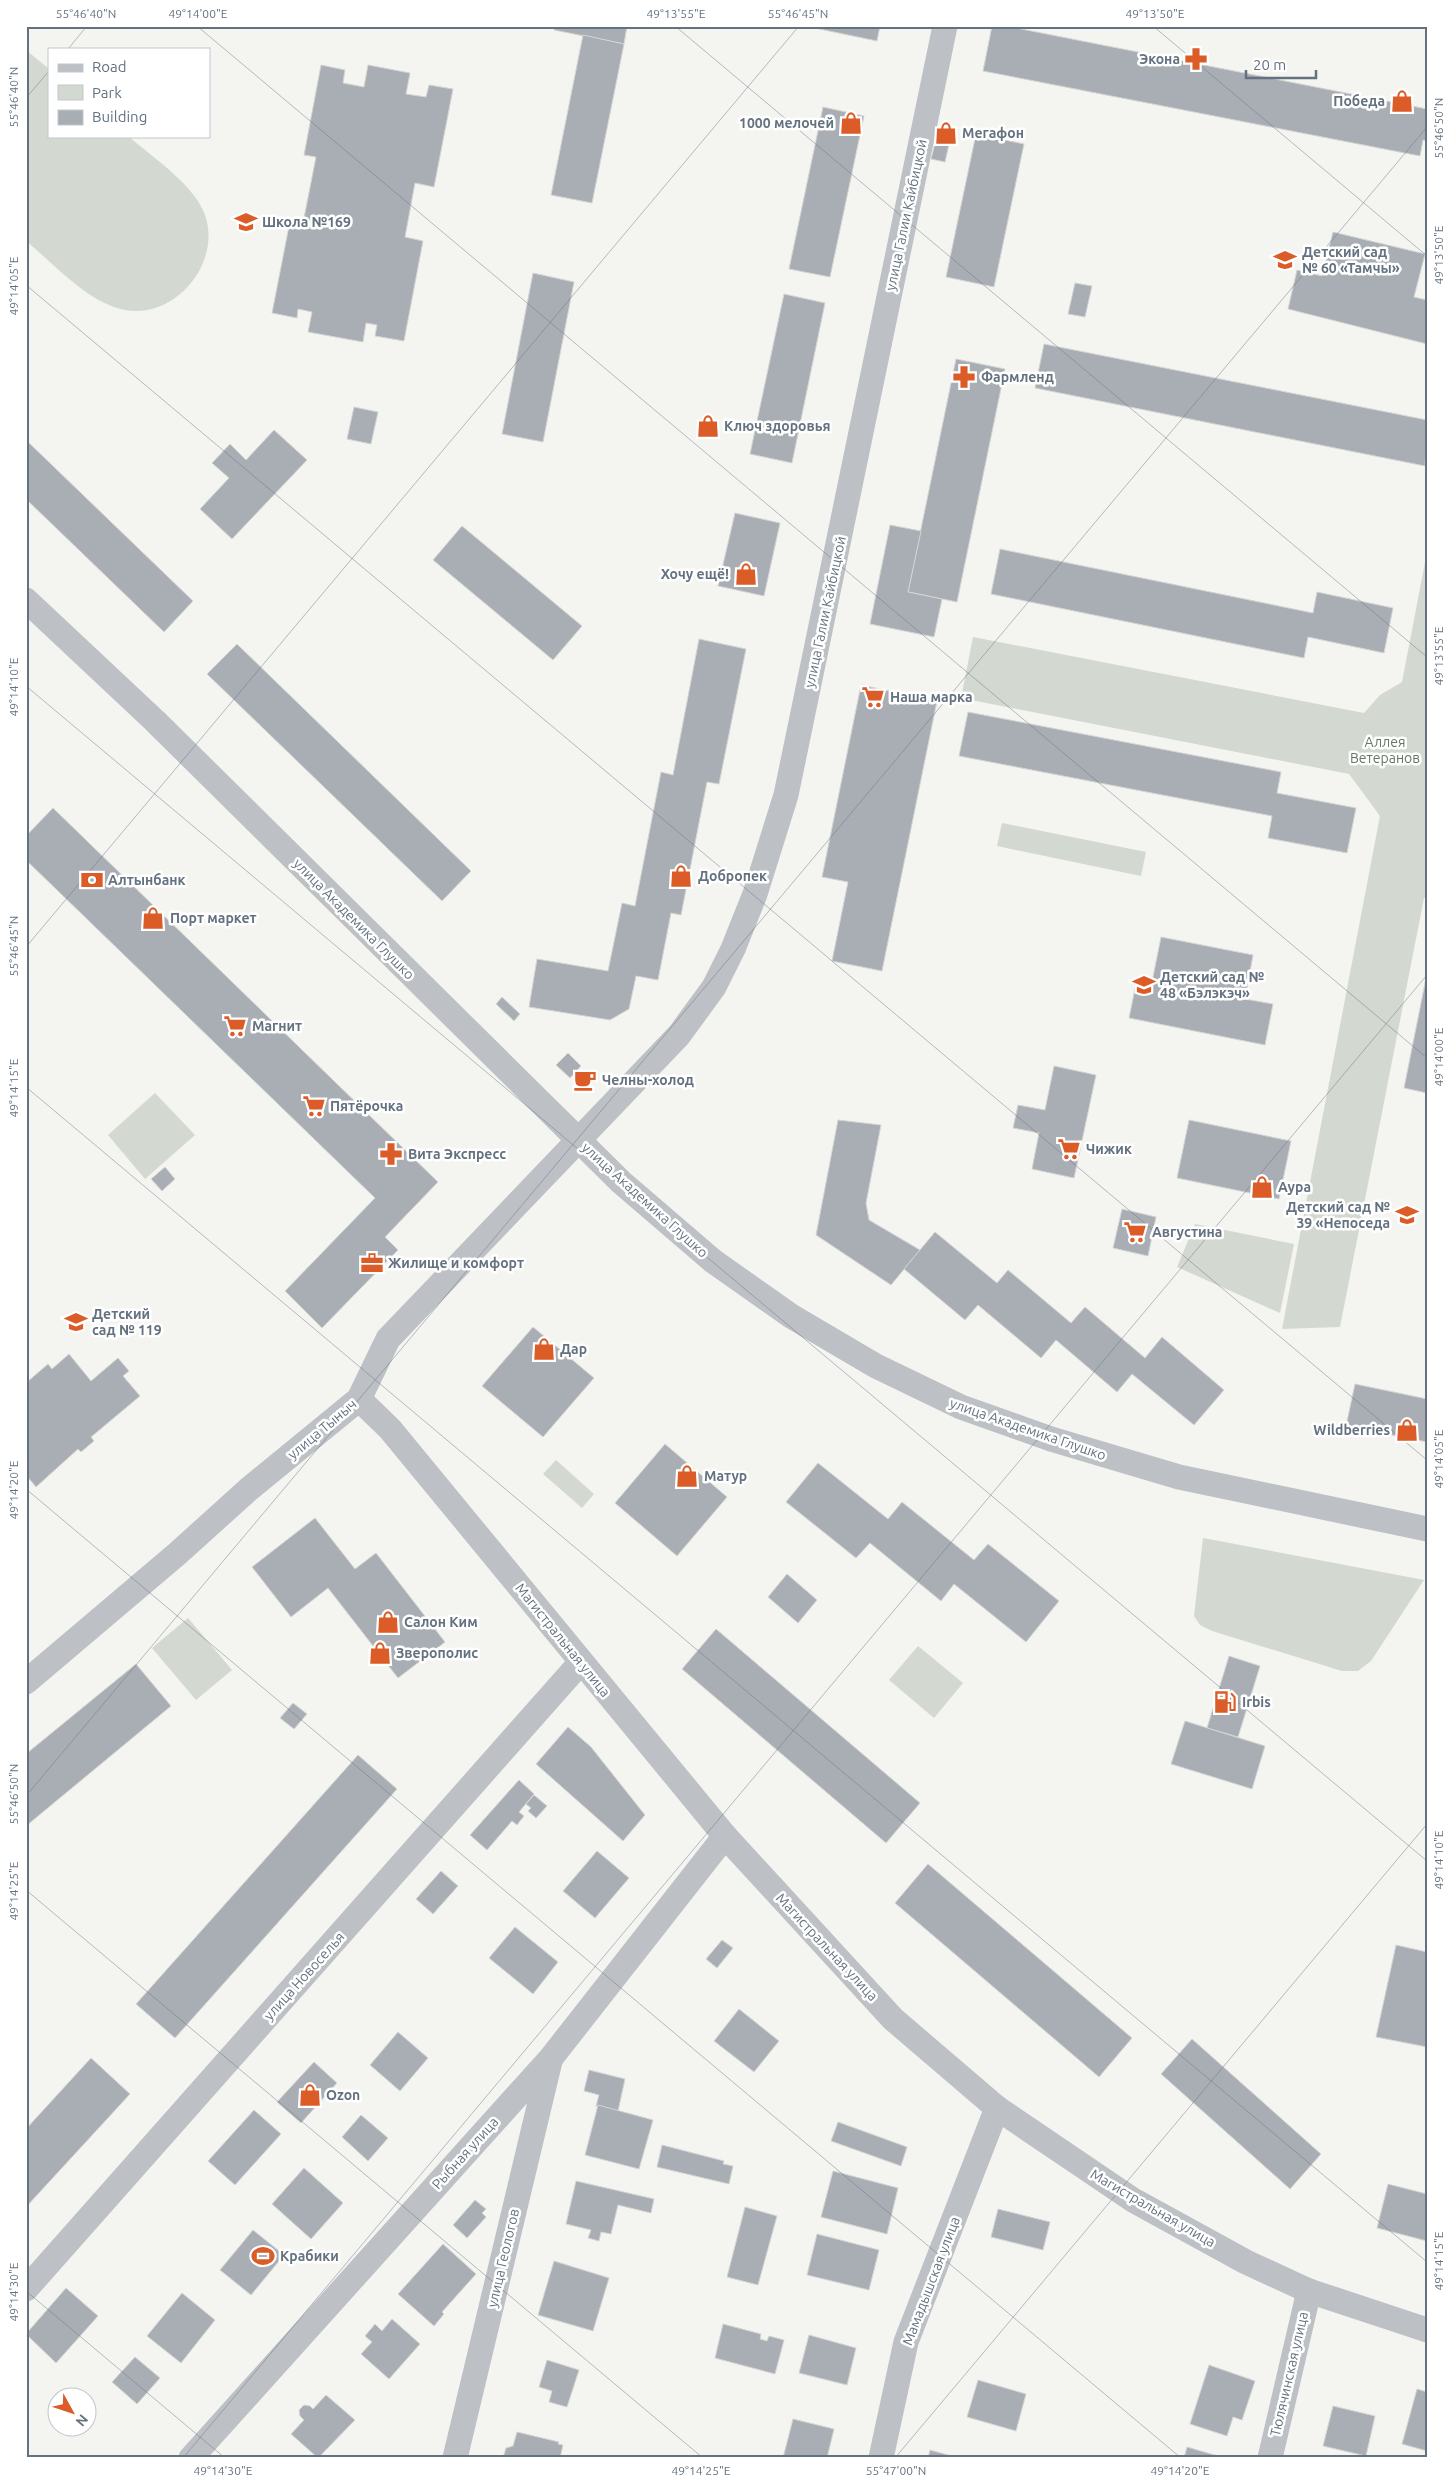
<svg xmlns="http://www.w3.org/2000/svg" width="1453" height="2484" font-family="Ubuntu,sans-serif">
  <rect width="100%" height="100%" fill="#f4f4f0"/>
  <!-- green -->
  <g fill="#d3d9d0">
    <path d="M26,50L49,69V136H128C152,157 197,186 206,218C221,270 166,327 114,307C81,295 53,263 26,241Z"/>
    <polygon points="1427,552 1427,897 1424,898 1340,1327 1282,1329 1380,816 1349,774 961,698 973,637 1364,713 1380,695 1402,682"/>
    <polygon points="1002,823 1146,852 1141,876 997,846"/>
    <polygon points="155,1093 195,1135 145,1179 108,1135"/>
    <polygon points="1195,1224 1294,1244 1280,1313 1177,1267"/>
    <polygon points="556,1460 594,1494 582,1508 543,1474"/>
    <polygon points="1203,1538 1424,1580 1371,1661 1358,1671 1342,1671 1212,1631 1200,1625 1194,1616"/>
    <polygon points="188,1618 232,1670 196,1700 152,1648"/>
    <polygon points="918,1646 963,1683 934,1718 889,1680"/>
  </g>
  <!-- building -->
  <g fill="#a8aeb4" stroke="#d5d5d3">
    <polygon points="555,26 627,26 624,44 554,30"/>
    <polygon points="805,26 880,26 877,41"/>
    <polygon points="992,26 1006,26 1427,109 1427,141 1423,140 1420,156 983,71"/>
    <polygon points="583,35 624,44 592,203 551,195"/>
    <polygon points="321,65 345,70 343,83 364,87 368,65 410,73 406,94 426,97 429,85 453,89 434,187 415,183 405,237 423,241 404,341 375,336 377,325 366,323 363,342 308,332 312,312 298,309 297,318 272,313 290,221 303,223 316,157 304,155"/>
    <polygon points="823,107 864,116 830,277 789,269"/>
    <polygon points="939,127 952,131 945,162 931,159"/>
    <polygon points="976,134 1024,144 994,287 946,277"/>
    <polygon points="1333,232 1425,254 1414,297 1427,300 1427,344 1288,309 1297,270 1322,276"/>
    <polygon points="533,273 574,282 543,442 502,434"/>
    <polygon points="1075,283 1092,286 1085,317 1068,314"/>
    <polygon points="784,294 825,303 792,463 750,454"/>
    <polygon points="1044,344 1427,420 1425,466 1035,388"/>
    <polygon points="956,359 1005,369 957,602 908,592"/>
    <polygon points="354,407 378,412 371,444 347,439"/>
    <polygon points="274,430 307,460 232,539 200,509 229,478 212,463 230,444 246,460"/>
    <polygon points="26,440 193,601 164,632 26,499"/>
    <polygon points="735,513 780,523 764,596 718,586"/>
    <polygon points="890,525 921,531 908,592 942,599 934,637 870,624"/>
    <polygon points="462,526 582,626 553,660 433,560"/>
    <polygon points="1000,549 1313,613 1317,592 1393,608 1384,653 1308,637 1304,658 991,594"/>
    <polygon points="699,639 746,649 719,784 707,782 681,915 671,913 658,980 636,976 629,1009 610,1020 529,1007 537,959 608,971 622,903 635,906 661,772 673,775"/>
    <polygon points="237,644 471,871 442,901 207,674"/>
    <polygon points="861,685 937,701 882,971 832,961 848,882 822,877"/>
    <polygon points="968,712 1281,772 1277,793 1356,808 1347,853 1268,838 1272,816 959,756"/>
    <polygon points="53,808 438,1182 385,1237 398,1250 322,1328 285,1291 375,1198 26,860 26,836"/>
    <polygon points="1161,937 1253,955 1245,999 1273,1004 1265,1045 1129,1018 1137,979 1152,982"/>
    <polygon points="1427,973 1427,1093 1404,1088"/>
    <polygon points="502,997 520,1014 514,1021 496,1004"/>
    <polygon points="568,1053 581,1066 570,1078 556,1065"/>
    <polygon points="1054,1066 1096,1075 1074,1178 1032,1169 1039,1133 1013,1128 1018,1105 1045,1110"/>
    <polygon points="585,1073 591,1078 584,1086 578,1081"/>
    <polygon points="838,1120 881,1125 866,1203 869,1220 920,1250 891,1285 816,1235"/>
    <polygon points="1189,1120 1291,1141 1279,1199 1177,1178"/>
    <polygon points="165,1167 175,1179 162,1191 151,1179"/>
    <polygon points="1122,1209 1156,1217 1148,1256 1113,1248"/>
    <polygon points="935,1232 997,1283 1008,1270 1071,1323 1085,1307 1145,1358 1162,1337 1224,1390 1194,1425 1132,1374 1117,1392 1056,1340 1041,1358 978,1305 965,1320 904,1269"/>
    <polygon points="533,1327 594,1378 543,1437 482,1386"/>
    <polygon points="69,1354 91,1381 118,1358 129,1371 123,1376 140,1396 91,1437 94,1441 81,1452 78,1449 36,1487 26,1475 26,1383 48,1364 52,1369"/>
    <polygon points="1355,1384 1427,1399 1427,1442 1346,1426"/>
    <polygon points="665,1444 727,1497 677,1556 615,1503"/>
    <polygon points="818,1463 888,1519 902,1502 974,1560 988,1544 1059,1601 1026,1642 954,1584 941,1601 870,1543 856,1558 786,1502"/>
    <polygon points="315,1518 355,1569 376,1553 445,1642 398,1678 328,1588 291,1617 252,1567"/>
    <polygon points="787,1574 817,1600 798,1623 768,1597"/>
    <polygon points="716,1629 920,1803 886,1843 682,1669"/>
    <polygon points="1229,1656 1260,1666 1238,1737 1207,1728"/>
    <polygon points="136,1664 171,1706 26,1826 26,1754"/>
    <polygon points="293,1703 307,1714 294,1729 280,1718"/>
    <polygon points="1185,1721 1265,1746 1252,1789 1171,1764"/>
    <polygon points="568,1727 591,1747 645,1815 623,1841 536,1764"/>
    <polygon points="358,1755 397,1789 175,2038 136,2004"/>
    <polygon points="519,1780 534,1794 519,1812 524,1816 517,1825 512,1821 487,1850 470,1835"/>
    <polygon points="534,1795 547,1806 536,1818 528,1811 531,1808 526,1804"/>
    <polygon points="597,1851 629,1878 595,1918 563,1891"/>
    <polygon points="928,1864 1132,2038 1099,2077 895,1903"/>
    <polygon points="441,1871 458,1886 433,1914 416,1899"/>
    <polygon points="515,1927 558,1962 533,1994 489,1958"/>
    <polygon points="722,1940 733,1948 717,1968 706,1959"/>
    <polygon points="1396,1945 1427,1952 1427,2047 1376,2037"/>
    <polygon points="739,2009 779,2041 754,2072 714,2041"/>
    <polygon points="398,2032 428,2058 400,2091 370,2065"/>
    <polygon points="1192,2039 1321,2154 1290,2189 1161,2074"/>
    <polygon points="91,2058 130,2094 26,2207 26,2129"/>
    <polygon points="314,2062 337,2083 301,2123 277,2102"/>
    <polygon points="589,2070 625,2079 618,2111 596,2106 599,2095 584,2091"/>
    <polygon points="598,2105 653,2120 639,2169 585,2155"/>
    <polygon points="254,2110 281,2134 235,2185 208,2161"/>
    <polygon points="361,2115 388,2138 368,2161 342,2137"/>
    <polygon points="838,2122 907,2147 901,2166 831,2141"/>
    <polygon points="662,2145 724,2161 723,2164 733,2166 729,2184 657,2167"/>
    <polygon points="304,2168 343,2203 311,2239 272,2204"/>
    <polygon points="833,2171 898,2188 887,2234 821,2217"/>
    <polygon points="576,2181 654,2199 651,2213 618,2205 611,2234 601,2232 599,2241 588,2238 591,2230 566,2224"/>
    <polygon points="1388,2184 1427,2194 1427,2241 1377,2228"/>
    <polygon points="475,2200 486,2209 482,2213 486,2217 467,2238 453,2225"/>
    <polygon points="745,2207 777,2216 758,2285 727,2277"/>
    <polygon points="998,2209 1050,2222 1043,2250 991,2237"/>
    <polygon points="253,2230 284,2255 251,2295 220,2270"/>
    <polygon points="817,2234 879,2250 869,2290 807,2275"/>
    <polygon points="443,2244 476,2274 442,2312 444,2314 434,2326 398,2294"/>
    <polygon points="554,2261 609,2278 593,2331 538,2315"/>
    <polygon points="66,2288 98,2316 56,2363 26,2334"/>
    <polygon points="182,2293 215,2320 181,2363 147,2336"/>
    <polygon points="392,2319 420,2344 389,2379 361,2354 372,2342 365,2336 375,2324 382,2331"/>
    <polygon points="723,2324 761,2334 760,2339 767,2341 769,2336 784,2340 775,2374 715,2358"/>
    <polygon points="809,2335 856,2348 847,2385 799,2373"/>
    <polygon points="135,2357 160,2378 137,2404 112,2382"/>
    <polygon points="547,2360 579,2370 567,2407 549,2402 552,2391 539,2387"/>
    <polygon points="1209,2365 1255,2381 1242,2420 1233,2417 1227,2436 1190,2424"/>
    <polygon points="978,2380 1026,2394 1016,2431 967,2417"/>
    <polygon points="1417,2389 1427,2392 1427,2451 1402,2444"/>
    <polygon points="326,2395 355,2420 318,2458 291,2434 304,2420 300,2416 299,2410 304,2405 310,2406 313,2409"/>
    <polygon points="1333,2406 1375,2416 1366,2456 1323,2446"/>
    <polygon points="793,2419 834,2429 827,2458 783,2458"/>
    <polygon points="517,2432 559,2442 558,2444 563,2445 560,2458 503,2458 506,2448 513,2446"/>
    <polygon points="1187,2447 1218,2456 1218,2458 1184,2458"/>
    <polygon points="930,2450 959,2458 928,2458"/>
  </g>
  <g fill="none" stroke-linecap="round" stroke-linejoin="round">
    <!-- minor -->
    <g stroke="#bdc0c4" stroke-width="25">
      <polyline points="26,600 155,721 621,1182 713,1261 791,1316 876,1366 961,1407 1051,1439 1179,1477 1427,1529"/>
      <polyline points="359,1399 390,1429 725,1836 893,2019 997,2108 1133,2200 1246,2262 1309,2291 1427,2330"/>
      <polyline points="26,1682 177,1554 249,1489 359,1399 388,1339 679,1035 714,987 733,949 755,894 786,795 945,26"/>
      <polyline points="26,2289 581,1662"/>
      <polyline points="191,2458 551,2058 725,1836"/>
      <polyline points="455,2458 550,2061"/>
      <polyline points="881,2458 906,2342 997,2108"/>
      <polyline points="1270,2458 1309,2291"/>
    </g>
  </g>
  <!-- ticks -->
  <path fill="none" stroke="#647280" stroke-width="1" stroke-opacity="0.45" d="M197,26L1427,1058M675,26L1427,657M1153,26L1427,256M68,49L87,26M26,98L49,71M26,285L1427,1460M26,686L1427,1861M26,947L799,26M26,1087L1427,2262M26,1489L1181,2458M26,1796L1427,127M26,1890L703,2458M26,2291L225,2458M183,2458L1427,975M895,2458L1427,1824"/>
  <!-- icons -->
  <defs>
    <symbol id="pharmacy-bare" viewBox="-9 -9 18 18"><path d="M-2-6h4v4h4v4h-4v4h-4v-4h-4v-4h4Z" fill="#dc5c28" stroke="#fff" stroke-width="2.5" paint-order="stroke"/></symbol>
    <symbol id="shop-bare" viewBox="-9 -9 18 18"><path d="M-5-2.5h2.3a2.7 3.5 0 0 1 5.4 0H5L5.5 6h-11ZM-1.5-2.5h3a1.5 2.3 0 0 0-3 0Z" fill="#dc5c28" stroke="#fff" stroke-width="2.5" paint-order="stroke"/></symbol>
    <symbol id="school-bare" viewBox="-9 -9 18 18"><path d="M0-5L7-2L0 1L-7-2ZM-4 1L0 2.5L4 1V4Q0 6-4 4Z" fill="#dc5c28" stroke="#fff" stroke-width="2.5" paint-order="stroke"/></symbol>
    <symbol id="supermarket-bare" viewBox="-9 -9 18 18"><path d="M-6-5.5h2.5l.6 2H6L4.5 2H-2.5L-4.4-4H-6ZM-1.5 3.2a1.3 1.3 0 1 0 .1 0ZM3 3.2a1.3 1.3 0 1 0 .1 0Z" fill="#dc5c28" stroke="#fff" stroke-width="2.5" paint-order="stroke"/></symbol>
    <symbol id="bank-bare" viewBox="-9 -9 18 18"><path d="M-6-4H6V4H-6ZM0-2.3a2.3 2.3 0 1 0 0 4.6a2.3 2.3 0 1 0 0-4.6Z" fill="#dc5c28" stroke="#fff" stroke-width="2.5" paint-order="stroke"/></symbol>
    <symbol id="cafe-bare" viewBox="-9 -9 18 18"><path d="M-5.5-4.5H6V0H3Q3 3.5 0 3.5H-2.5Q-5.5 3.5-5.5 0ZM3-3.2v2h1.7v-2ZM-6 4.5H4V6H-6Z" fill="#dc5c28" stroke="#fff" stroke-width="2.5" paint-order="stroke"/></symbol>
    <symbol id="office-bare" viewBox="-9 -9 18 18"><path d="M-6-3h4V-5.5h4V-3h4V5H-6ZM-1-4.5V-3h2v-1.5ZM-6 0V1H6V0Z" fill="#dc5c28" stroke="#fff" stroke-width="2.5" paint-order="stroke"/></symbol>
    <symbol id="fuel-bare" viewBox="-9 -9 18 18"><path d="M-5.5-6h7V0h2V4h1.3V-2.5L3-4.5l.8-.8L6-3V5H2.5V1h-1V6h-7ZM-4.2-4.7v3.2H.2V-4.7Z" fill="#dc5c28" stroke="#fff" stroke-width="2.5" paint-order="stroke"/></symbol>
    <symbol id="stadium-bare" viewBox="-9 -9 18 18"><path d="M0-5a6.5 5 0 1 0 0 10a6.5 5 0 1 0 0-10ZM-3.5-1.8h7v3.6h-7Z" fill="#dc5c28" stroke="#fff" stroke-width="2.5" paint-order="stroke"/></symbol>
  </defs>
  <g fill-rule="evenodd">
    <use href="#pharmacy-bare" x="1180" y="43" width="32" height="32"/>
    <use href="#shop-bare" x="1386" y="85" width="32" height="32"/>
    <use href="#shop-bare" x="835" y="107" width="32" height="32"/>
    <use href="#shop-bare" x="930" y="117" width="32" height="32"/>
    <use href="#school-bare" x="230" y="206" width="32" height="32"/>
    <use href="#school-bare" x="1269" y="244" width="32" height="32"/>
    <use href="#pharmacy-bare" x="948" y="361" width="32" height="32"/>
    <use href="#shop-bare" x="692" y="410" width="32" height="32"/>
    <use href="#shop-bare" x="730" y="558" width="32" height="32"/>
    <use href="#supermarket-bare" x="857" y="681" width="32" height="32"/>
    <use href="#shop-bare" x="665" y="860" width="32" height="32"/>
    <use href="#bank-bare" x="76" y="864" width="32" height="32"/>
    <use href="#shop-bare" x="137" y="902" width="32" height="32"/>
    <use href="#school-bare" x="1128" y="969" width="32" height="32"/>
    <use href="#supermarket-bare" x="219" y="1010" width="32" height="32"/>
    <use href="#cafe-bare" x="569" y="1064" width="32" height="32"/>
    <use href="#supermarket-bare" x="298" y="1090" width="32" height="32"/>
    <use href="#supermarket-bare" x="1053" y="1133" width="32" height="32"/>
    <use href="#pharmacy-bare" x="375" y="1138" width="32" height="32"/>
    <use href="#shop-bare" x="1246" y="1171" width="32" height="32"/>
    <use href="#school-bare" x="1391" y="1199" width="32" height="32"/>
    <use href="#supermarket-bare" x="1119" y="1216" width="32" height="32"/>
    <use href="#office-bare" x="356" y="1247" width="32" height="32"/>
    <use href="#school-bare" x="60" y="1306" width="32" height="32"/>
    <use href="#shop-bare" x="528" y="1333" width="32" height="32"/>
    <use href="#shop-bare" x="1391" y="1414" width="32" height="32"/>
    <use href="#shop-bare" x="671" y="1460" width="32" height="32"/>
    <use href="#shop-bare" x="372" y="1606" width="32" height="32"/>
    <use href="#shop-bare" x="364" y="1637" width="32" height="32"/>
    <use href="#fuel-bare" x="1209" y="1686" width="32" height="32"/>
    <use href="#shop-bare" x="294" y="2079" width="32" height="32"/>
    <use href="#stadium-bare" x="247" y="2240" width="32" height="32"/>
  </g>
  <g text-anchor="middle" stroke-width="5" stroke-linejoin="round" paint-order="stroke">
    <!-- poi labels -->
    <g font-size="14" font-weight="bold" fill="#647280" stroke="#fff" text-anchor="start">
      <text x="1180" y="64" text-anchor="end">Экона</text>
      <text x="1385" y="106" text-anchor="end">Победа</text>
      <text x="834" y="128" text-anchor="end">1000 мелочей</text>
      <text x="962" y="138">Мегафон</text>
      <text x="262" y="227">Школа №169</text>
      <text x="1302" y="257">Детский сад<tspan x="1302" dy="16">№ 60 «Тамчы»</tspan></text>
      <text x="981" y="382">Фармленд</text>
      <text x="724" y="431">Ключ здоровья</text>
      <text x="729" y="579" text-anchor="end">Хочу ещё!</text>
      <text x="890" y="702">Наша марка</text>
      <text x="698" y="881">Добропек</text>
      <text x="108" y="885">Алтынбанк</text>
      <text x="170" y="923">Порт маркет</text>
      <text x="1160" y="982">Детский сад №<tspan x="1160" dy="16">48 «Бэлэкэч»</tspan></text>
      <text x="252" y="1031">Магнит</text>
      <text x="602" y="1085">Челны-холод</text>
      <text x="330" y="1111">Пятёрочка</text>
      <text x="1086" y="1154">Чижик</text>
      <text x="408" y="1159">Вита Экспресс</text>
      <text x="1278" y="1192">Аура</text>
      <text x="1390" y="1212" text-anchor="end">Детский сад №<tspan x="1390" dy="16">39 «Непоседа</tspan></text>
      <text x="1152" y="1237">Августина</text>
      <text x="388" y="1268">Жилище и комфорт</text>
      <text x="92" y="1319">Детский<tspan x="92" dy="16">сад № 119</tspan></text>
      <text x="560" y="1354">Дар</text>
      <text x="1390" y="1435" text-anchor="end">Wildberries</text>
      <text x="704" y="1481">Матур</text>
      <text x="404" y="1627">Салон Ким</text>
      <text x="396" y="1658">Зверополис</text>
      <text x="1242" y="1707">Irbis</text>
      <text x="326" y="2100">Ozon</text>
      <text x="280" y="2261">Крабики</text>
    </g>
    <!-- street labels -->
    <g font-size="14" fill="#647280" stroke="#fff">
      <text transform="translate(906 215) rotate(-78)" y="5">улица Галии Кайбицкой</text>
      <text transform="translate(825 612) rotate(-78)" y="5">улица Галии Кайбицкой</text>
      <text transform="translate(354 919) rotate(45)" y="5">улица Академика Глушко</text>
      <text transform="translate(645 1200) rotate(42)" y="5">улица Академика Глушко</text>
      <text transform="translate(322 1429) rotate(-40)" y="5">улица Тыныч</text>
      <text transform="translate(1028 1429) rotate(19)" y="5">улица Академика Глушко</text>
      <text transform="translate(563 1640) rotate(51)" y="5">Магистральная улица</text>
      <text transform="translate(827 1947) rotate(47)" y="5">Магистральная улица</text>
      <text transform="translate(304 1976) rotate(-48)" y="5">улица Новоселья</text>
      <text transform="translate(465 2153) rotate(-48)" y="5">Рыбная улица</text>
      <text transform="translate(1153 2208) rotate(30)" y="5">Магистральная улица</text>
      <text transform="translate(503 2258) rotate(-77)" y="5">улица Геологов</text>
      <text transform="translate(931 2281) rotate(-69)" y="5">Мамадышская улица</text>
      <text transform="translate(1289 2374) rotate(-77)" y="5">Тюлячинская улица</text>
    </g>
    <!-- park labels -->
    <g font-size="14" fill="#667863" stroke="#fff">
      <text x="1385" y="747">Аллея<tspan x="1385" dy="16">Ветеранов</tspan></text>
    </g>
  </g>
  <!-- border -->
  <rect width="1453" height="2484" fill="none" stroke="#ffffff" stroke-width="55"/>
  <!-- legend -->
  <rect x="48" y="48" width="162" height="90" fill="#ffffff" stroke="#c1c7cc"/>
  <rect x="58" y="64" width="25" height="8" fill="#bdc0c4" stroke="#c1c7cc"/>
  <text x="92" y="72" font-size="15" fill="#647280">Road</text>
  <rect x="58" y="85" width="25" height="15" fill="#d3d9d0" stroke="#c1c7cc"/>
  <text x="92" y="98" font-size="15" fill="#647280">Park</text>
  <rect x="58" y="110" width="25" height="15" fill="#a8aeb4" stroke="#c1c7cc"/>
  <text x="92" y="122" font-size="15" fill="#647280">Building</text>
  <!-- north arrow -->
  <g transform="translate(72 2412) rotate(130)"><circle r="24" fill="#ffffff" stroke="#c1c7cc"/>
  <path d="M0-4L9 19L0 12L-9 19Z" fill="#dc5c28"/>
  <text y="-8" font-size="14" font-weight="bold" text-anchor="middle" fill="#647280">N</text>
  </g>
  <!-- scale -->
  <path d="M1246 70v8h70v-8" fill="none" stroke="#647280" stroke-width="2.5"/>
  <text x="1253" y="70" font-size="15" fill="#647280" stroke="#ffffff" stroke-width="4" paint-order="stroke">20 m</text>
  <rect x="28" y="28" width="1398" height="2428" fill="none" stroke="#647280" stroke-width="2"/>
  <g font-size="12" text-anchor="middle" fill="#647280">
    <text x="86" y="18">55°46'40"N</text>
    <text x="198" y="18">49°14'00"E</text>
    <text x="676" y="18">49°13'55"E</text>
    <text x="798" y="18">55°46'45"N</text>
    <text x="1155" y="18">49°13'50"E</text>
    <text transform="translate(14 97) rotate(-90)" y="4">55°46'40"N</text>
    <text transform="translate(1439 128) rotate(-90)" y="4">55°46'50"N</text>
    <text transform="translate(1439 255) rotate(-90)" y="4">49°13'50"E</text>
    <text transform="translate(14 286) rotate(-90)" y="4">49°14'05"E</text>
    <text transform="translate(1439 656) rotate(-90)" y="4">49°13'55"E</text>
    <text transform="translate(14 687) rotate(-90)" y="4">49°14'10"E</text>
    <text transform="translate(14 946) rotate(-90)" y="4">55°46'45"N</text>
    <text transform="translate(1439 1057) rotate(-90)" y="4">49°14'00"E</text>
    <text transform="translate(14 1088) rotate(-90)" y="4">49°14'15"E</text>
    <text transform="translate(1439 1459) rotate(-90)" y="4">49°14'05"E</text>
    <text transform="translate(14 1490) rotate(-90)" y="4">49°14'20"E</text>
    <text transform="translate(14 1794) rotate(-90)" y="4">55°46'50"N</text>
    <text transform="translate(1439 1860) rotate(-90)" y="4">49°14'10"E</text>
    <text transform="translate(14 1891) rotate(-90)" y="4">49°14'25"E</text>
    <text transform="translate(1439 2261) rotate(-90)" y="4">49°14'15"E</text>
    <text transform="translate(14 2292) rotate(-90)" y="4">49°14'30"E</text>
    <text x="223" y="2475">49°14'30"E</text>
    <text x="701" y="2475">49°14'25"E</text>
    <text x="896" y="2475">55°47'00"N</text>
    <text x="1180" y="2475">49°14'20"E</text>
  </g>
</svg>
